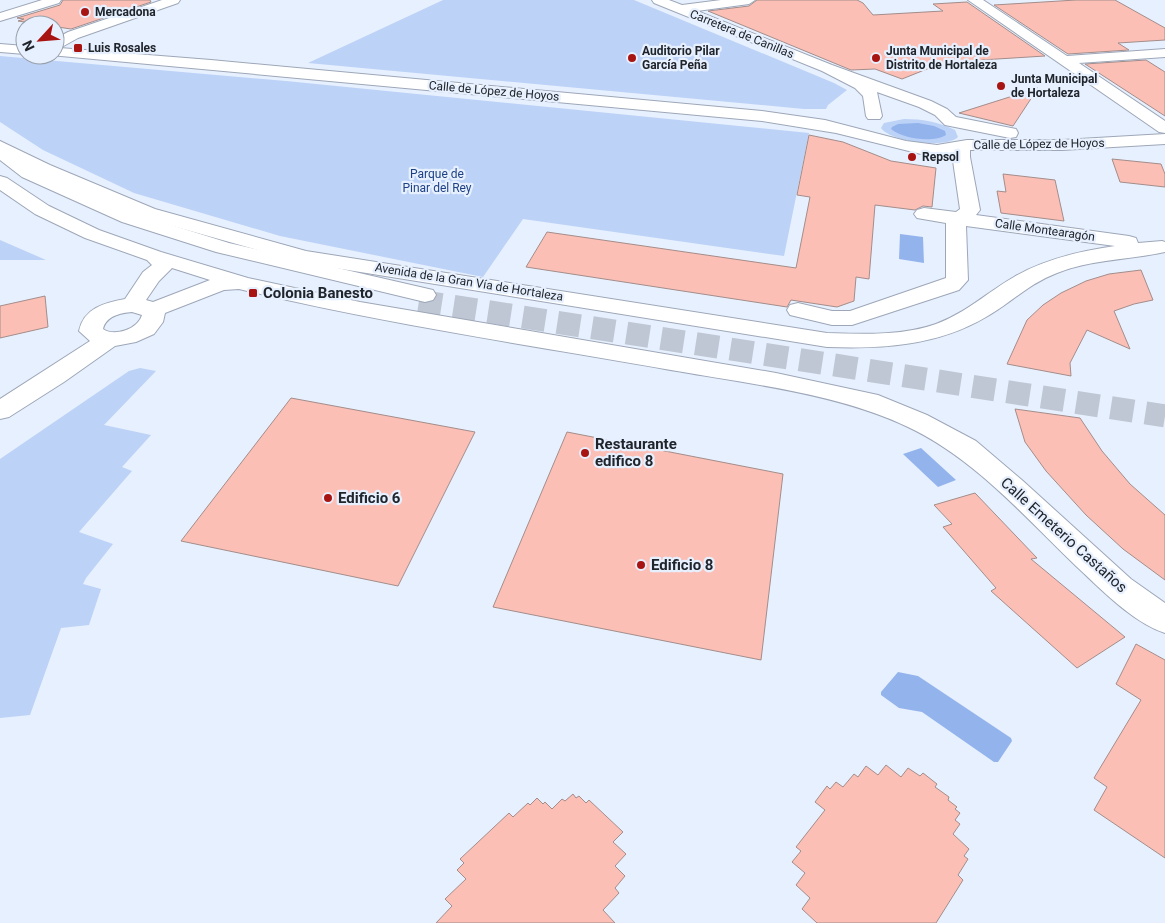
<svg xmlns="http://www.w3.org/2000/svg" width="1165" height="923" font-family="Roboto,sans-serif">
  <rect width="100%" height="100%" fill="#e7f0fe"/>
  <!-- green -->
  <g fill="#bcd2f7">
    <polygon points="443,0 634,0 834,83 847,90 828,105 826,109 804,109 308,63"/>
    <polygon points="0,56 286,81 809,133 784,256 523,219 483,277 280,236 134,193 43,150 0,122"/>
    <path d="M904,119C922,119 939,122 955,130L958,137C946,149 891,142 881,128L884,123Z"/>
    <polygon points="0,240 46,260 0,260"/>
    <polygon points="140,368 156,371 104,425 151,435 122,467 132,471 79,532 113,544 86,578 83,584 101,589 89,625 61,628 30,715 0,718 0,459 129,371"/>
  </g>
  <!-- water -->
  <g fill="#93b3ed">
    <path d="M918,123L934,126L945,131L946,135C933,143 903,139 891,129L892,127L898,124Z"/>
    <polygon points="900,234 923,237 924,263 899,259"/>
    <polygon points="921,448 956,480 938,487 903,454"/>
    <polygon points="898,672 918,676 1011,738 1012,741 998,762 994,762 922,712 899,708 881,695 881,692"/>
  </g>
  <!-- building -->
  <g fill="#fcbfb6" stroke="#a38d8a">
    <polygon points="63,0 150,0 151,2 71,29 18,21 24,19 17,18 60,5"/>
    <polygon points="757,0 857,0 863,3 873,15 943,11 933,4 967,2 1045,56 981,60 982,61 932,67 902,79 875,69 851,70 708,11 749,6"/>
    <polygon points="1076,0 1115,0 1165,28 1165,40 1118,43 1129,50 1068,54 994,5"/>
    <polygon points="1146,60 1165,72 1165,116 1085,64"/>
    <polygon points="1038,88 1013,126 959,113"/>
    <polygon points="809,135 843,142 891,161 936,168 932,207 923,206 915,210 875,205 869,279 856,277 854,301 837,307 791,300 787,307 526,267 547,232 796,268 810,197 797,195"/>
    <polygon points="1112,159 1161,164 1165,174 1165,187 1120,182"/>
    <polygon points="1003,174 1055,180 1064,221 1001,213 997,191 1006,192"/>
    <polygon points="1141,270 1153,300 1134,304 1114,311 1130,349 1087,330 1070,363 1071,376 1007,364 1027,320 1043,305 1061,293 1086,281 1109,274"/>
    <polygon points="45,296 48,327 0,338 0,306"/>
    <polygon points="291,398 475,432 398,586 181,541"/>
    <polygon points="1015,409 1080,418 1102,451 1130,484 1165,515 1165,580 1123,549 1086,515 1046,471 1025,442"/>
    <polygon points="567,432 783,474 761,660 493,607"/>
    <polygon points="975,493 1037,558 1031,559 1125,637 1077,668 991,591 996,588 943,527 952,524 934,505"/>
    <polygon points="1136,644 1165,660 1165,858 1094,810 1107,787 1094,778 1141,700 1116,684"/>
    <polygon points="886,765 901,777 908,768 920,776 923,773 937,784 935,787 949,797 948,800 957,807 955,809 960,813 955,820 960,824 953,834 969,849 964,856 968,859 958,875 963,880 936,923 817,923 802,909 810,898 796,885 805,873 792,862 801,851 796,847 825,810 815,802 827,786 830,789 836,782 843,787 854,774 858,777 866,766 878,775"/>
    <polygon points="573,794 576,798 579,796 586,803 589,800 623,832 613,842 626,854 615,866 625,876 615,888 619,893 603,910 615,923 436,923 452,906 445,899 466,879 457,870 464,863 460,859 509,813 513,817 528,803 530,805 537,798 543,804 545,802 552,809 562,799 565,801"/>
  </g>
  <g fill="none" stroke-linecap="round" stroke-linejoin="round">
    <!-- major-tunnel -->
    <polyline stroke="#bfc7d4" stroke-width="23" stroke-dasharray="23 12" stroke-linecap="butt" points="419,301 1165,416"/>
    <defs>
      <g id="minor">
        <polygon points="42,0 61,0 59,3 0,21 0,13"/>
        <path d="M162,0H180L178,3L78,38L60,48L211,60L762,111L825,120L906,141L937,145L967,140H1062L1165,134V144L1062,150H970V157L980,210L976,215L1129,236L1136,238L1138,243L1162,241L1165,242V252C1129,260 1092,259 1057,273C1028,284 1011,303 986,317C937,346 882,349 827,347L304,263L141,217L38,173L0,153V141L50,165L155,209L306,251L827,333C863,334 902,336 936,324C968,312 986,293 1014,277C1045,259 1080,251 1115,246L966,226L968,280L959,290L852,325H832L790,315L787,310L790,305L798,303L832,311H850L946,278V223L917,218L914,214L917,210L924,208L956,212L960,209L952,154H921L836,133L762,121L50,55H55V39L68,32Z"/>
        <polygon points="652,0 669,0 682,5 721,0 755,0 749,4 697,11 832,65 931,101 947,109 956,117 1016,129 1018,133 1016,137 1010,138 945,125 935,115 919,107 877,92 882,116 880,119 868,119 866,116 863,96 855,88 822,71 654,3"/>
        <polygon points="968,0 983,0 1067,56 1165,49 1165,57 1079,63 1165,121 1165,133 1159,132"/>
        <polygon points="0,44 25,46 25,54 0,52"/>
        <path d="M0,176L7,178L49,206L99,230L161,252L248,278L360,302L776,373L878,395L927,415L976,441L1023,481L1131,579L1165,603V633C1132,622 1101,589 1076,566C1024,516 974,458 908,427C837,393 743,383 665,369C523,344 380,323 239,289L224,290L165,313L163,322L154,334L136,342L115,346L64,382L9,417L0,419V399L90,341L79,331C84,308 104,303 125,299L143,272L152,265L147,260L85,238L35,214L0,190ZM172,268L210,280L153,302L146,300L159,281ZM132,312L142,315C138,329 115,337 103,329C106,316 120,313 132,312Z"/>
      </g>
      <polygon id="major" points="0,146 6,147 34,169 136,214 229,243 433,290 436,295 433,300 425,302 216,252 122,222 22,177 0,160"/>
    </defs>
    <!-- minor casing -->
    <use href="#minor" stroke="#9da7b8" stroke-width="2"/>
    <!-- major casing -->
    <use href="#major" stroke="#9da7b8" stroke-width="2"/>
    <!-- minor -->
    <use href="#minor" fill="#fff" fill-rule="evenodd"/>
    <!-- major -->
    <use href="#major" fill="#fff" fill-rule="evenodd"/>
  </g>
  <!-- markers -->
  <g fill="#a81412" stroke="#e7f0fe" stroke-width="2">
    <circle cx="85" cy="12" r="5"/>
    <rect x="73" y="43" width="10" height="10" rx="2.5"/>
    <circle cx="632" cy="58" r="5"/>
    <circle cx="876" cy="58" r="5"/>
    <circle cx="1001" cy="86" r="5"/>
    <circle cx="912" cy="157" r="5"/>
    <rect x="248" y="288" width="10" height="10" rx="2.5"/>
    <circle cx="585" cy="453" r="5"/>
    <circle cx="328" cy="498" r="5"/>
    <circle cx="641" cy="565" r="5"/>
  </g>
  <g text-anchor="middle" stroke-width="4.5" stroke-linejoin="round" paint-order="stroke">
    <!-- far-poi labels -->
    <g font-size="12" font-weight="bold" fill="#20242b" stroke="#e7f0fe" text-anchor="start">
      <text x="95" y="16">Mercadona</text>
      <text x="88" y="52">Luis Rosales</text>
      <text x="642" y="55">Auditorio Pilar<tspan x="642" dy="14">García Peña</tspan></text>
      <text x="886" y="55">Junta Municipal de<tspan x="886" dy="14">Distrito de Hortaleza</tspan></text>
      <text x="1011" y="83">Junta Municipal<tspan x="1011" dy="14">de Hortaleza</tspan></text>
      <text x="922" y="161">Repsol</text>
    </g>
    <!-- far-street labels -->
    <g font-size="12" fill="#20242b" stroke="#e7f0fe">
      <text transform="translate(742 34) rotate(22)" y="4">Carretera de Canillas</text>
      <text transform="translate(494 91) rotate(5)" y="4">Calle de López de Hoyos</text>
      <text transform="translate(1039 144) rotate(-1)" y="4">Calle de López de Hoyos</text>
      <text transform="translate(1045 230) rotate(8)" y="4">Calle Montearagón</text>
      <text transform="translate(469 282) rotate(9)" y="4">Avenida de la Gran Vía de Hortaleza</text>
    </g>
    <!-- far-park labels -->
    <g font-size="12" fill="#1e4185" stroke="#e7f0fe">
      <text x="437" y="178">Parque de<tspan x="437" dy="14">Pinar del Rey</tspan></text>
    </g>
    <!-- poi labels -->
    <g font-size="15" font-weight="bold" fill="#20242b" stroke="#e7f0fe" text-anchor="start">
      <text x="263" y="298">Colonia Banesto</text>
      <text x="595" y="449">Restaurante<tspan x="595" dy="17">edifico 8</tspan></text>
      <text x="338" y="503">Edificio 6</text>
      <text x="651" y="570">Edificio 8</text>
    </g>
    <!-- street labels -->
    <g font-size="15" fill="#20242b" stroke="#e7f0fe">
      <text transform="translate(1064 535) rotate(42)" y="5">Calle Emeterio Castaños</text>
    </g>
  </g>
  <!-- north arrow -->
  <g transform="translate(40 40) rotate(244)"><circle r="24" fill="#e7f0fe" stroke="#979eaa"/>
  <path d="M0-4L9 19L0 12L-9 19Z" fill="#a81412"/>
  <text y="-8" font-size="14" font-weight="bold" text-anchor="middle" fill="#20242b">N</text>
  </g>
</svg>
